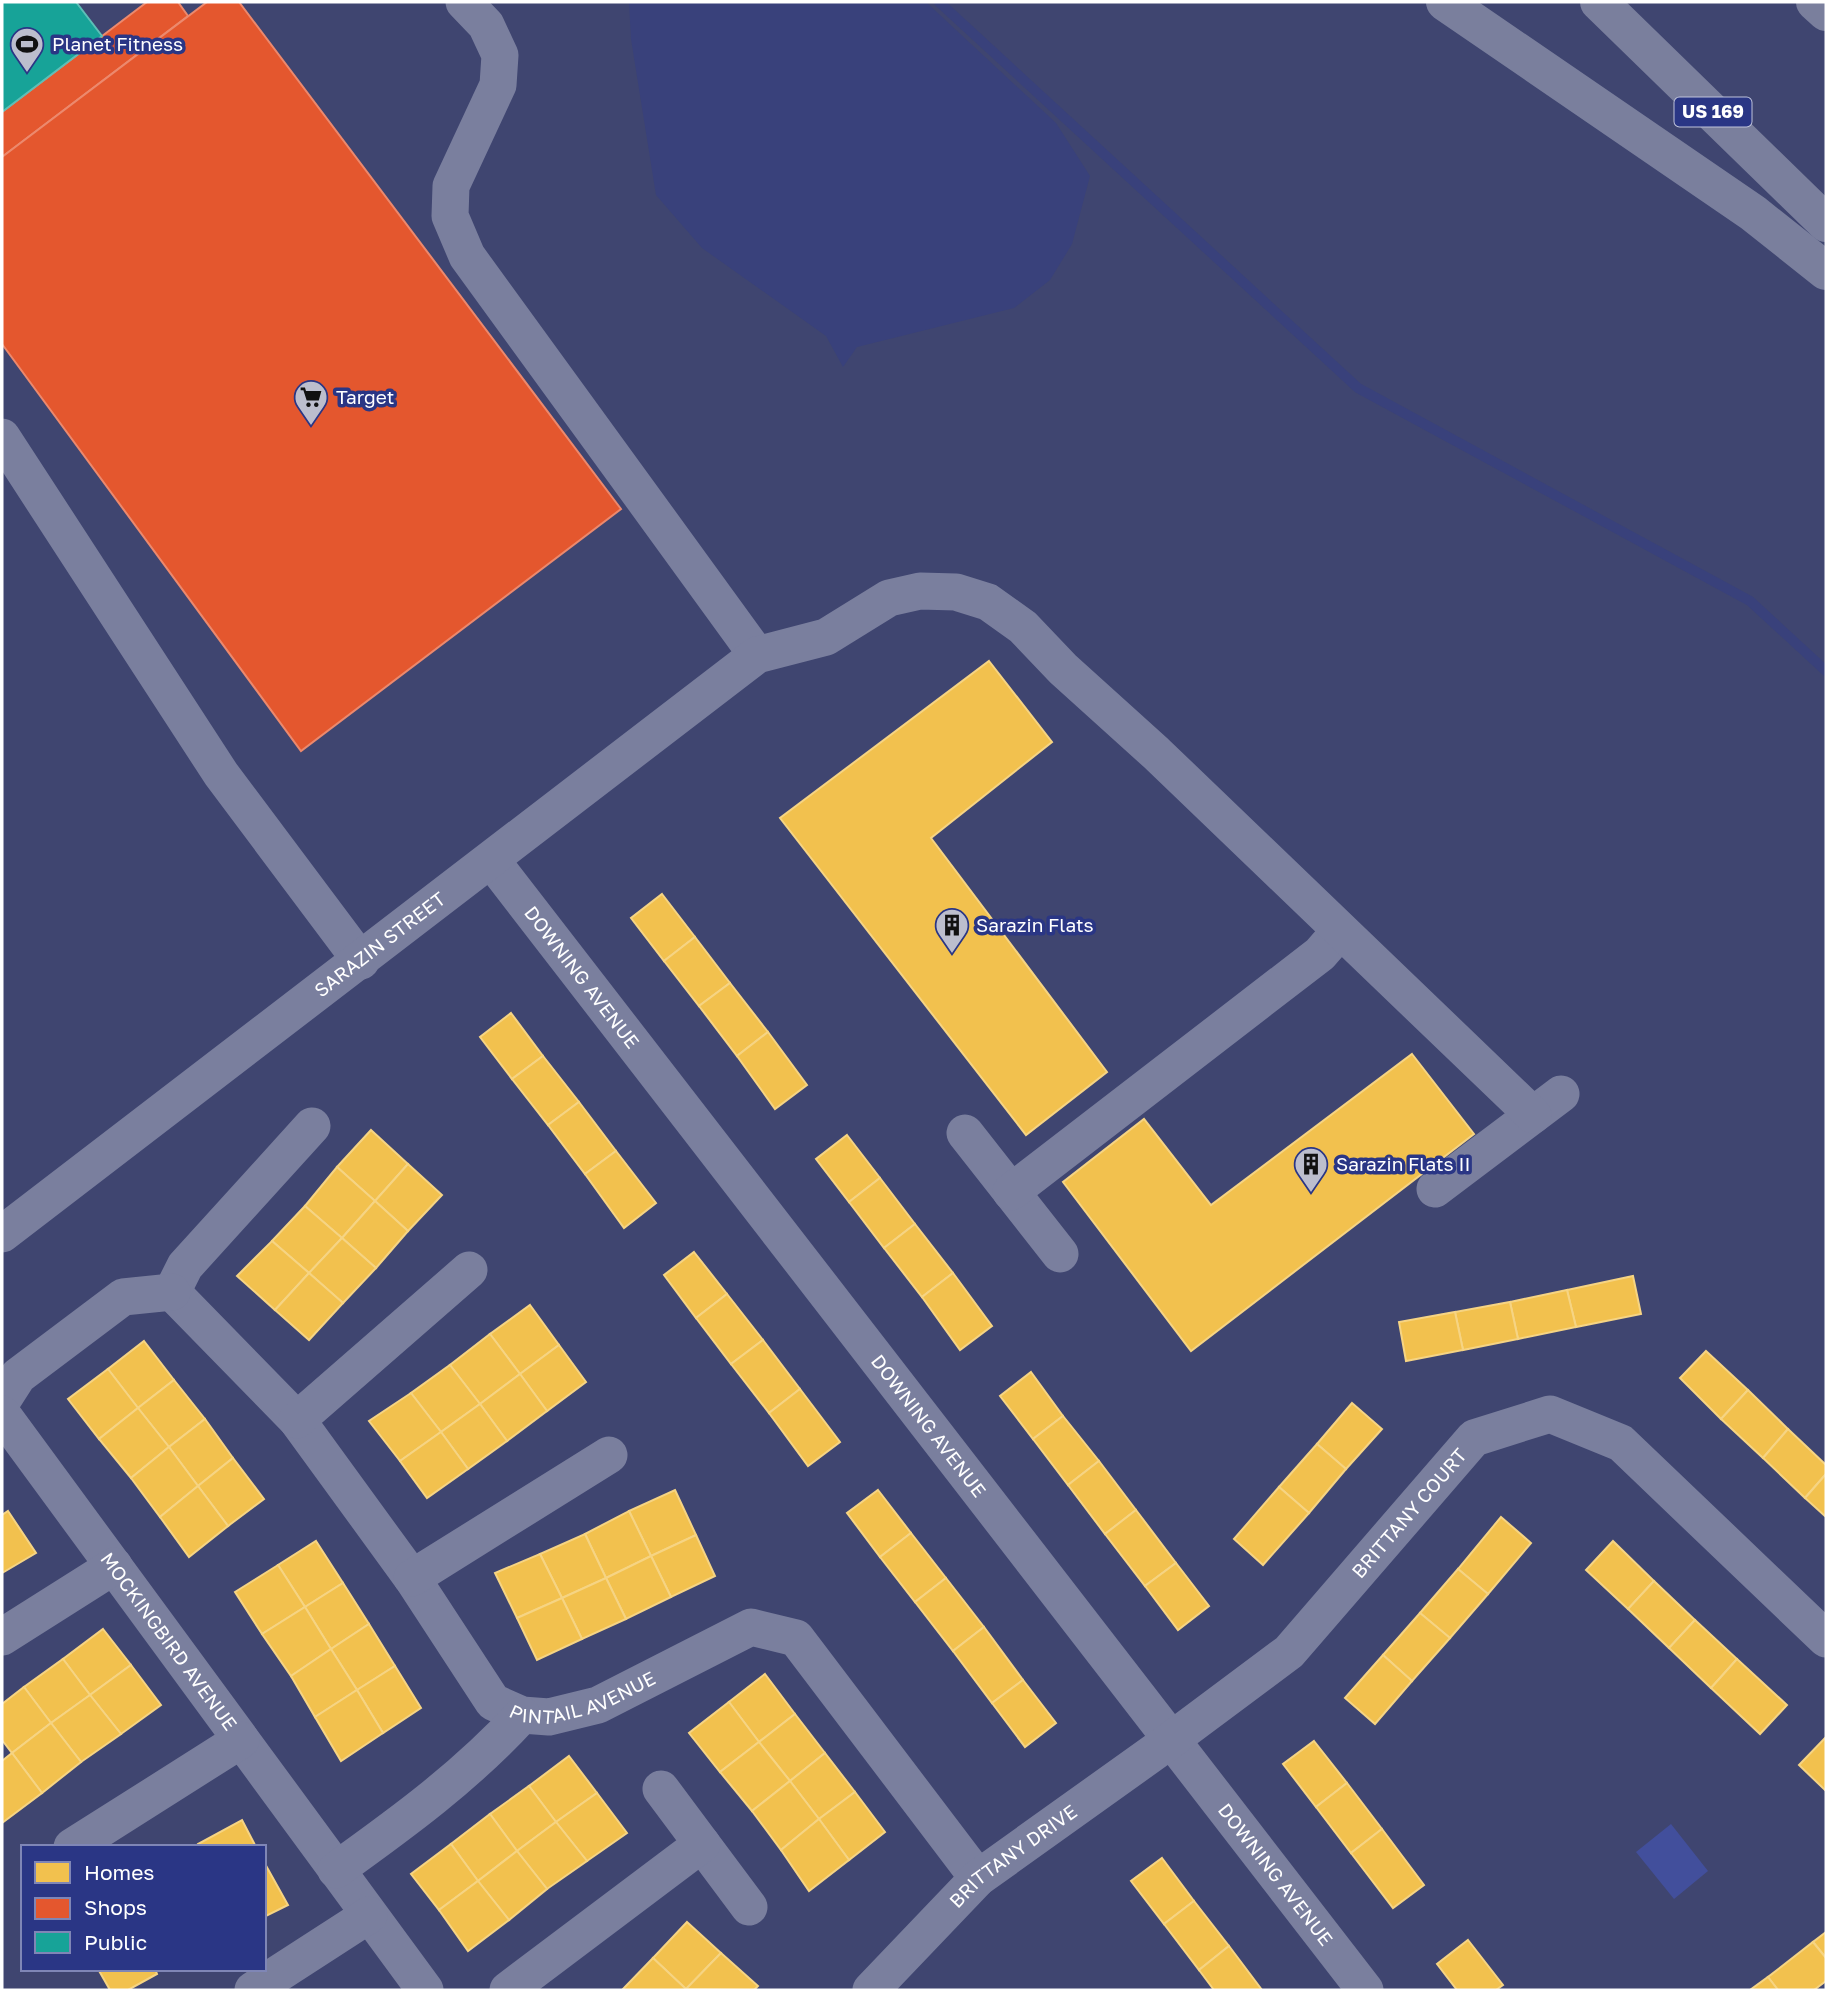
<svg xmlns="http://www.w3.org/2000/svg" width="1828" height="1992" font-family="'Golos Text',sans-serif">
  <rect width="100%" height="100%" fill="#3f4570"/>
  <!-- green -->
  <polygon fill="#424f9c" points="1671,1824 1708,1871 1674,1899 1636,1852"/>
  <!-- water -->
  <polygon fill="#39417b" points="629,2 926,2 1056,123 1090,176 1072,244 1050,280 1014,308 857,347 843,367 826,336 702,248 656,195 631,39"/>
  <!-- homes -->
  <g fill="#f2c14e" stroke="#f6d483" stroke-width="2">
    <polygon points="989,661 1052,742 931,838 1107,1072 1026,1135 780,818"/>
    <polygon points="662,894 695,937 664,961 631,918"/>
    <polygon points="695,937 730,983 699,1006 664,961"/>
    <polygon points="730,983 768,1032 737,1056 699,1006"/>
    <polygon points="511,1013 543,1056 512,1079 480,1037"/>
    <polygon points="768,1032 807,1085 775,1109 737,1056"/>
    <polygon points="1412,1054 1474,1134 1191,1351 1063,1182 1144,1119 1211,1205"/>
    <polygon points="543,1056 579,1102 548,1125 512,1079"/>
    <polygon points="579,1102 616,1151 585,1174 548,1125"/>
    <polygon points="371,1130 408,1164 375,1201 337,1167"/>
    <polygon points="847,1135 880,1178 849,1202 816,1159"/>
    <polygon points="616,1151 656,1203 624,1228 585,1174"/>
    <polygon points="408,1164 442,1195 408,1231 375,1201"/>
    <polygon points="337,1167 375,1201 342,1238 305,1206"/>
    <polygon points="880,1178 915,1224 884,1248 849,1202"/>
    <polygon points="375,1201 408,1231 376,1268 342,1238"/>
    <polygon points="305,1206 342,1238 309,1273 272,1241"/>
    <polygon points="915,1224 953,1273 922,1297 884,1248"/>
    <polygon points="342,1238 376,1268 343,1303 309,1273"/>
    <polygon points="272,1241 309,1273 275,1310 237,1276"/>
    <polygon points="694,1252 727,1294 696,1318 664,1275"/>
    <polygon points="309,1273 343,1303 309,1340 275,1310"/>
    <polygon points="953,1273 992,1326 960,1350 922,1297"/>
    <polygon points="1633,1276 1641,1314 1576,1327 1567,1290"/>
    <polygon points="1567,1290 1576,1327 1518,1339 1510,1302"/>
    <polygon points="727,1294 763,1340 731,1364 696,1318"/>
    <polygon points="1510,1302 1518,1339 1463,1350 1455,1312"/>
    <polygon points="530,1305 559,1345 520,1374 490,1334"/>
    <polygon points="1455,1312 1463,1350 1406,1361 1399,1322"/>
    <polygon points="490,1334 520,1374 480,1404 450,1365"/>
    <polygon points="763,1340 800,1389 769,1413 731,1364"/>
    <polygon points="144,1341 174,1380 138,1408 108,1369"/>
    <polygon points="559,1345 586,1382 547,1411 520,1374"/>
    <polygon points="1706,1351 1748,1390 1721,1419 1680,1378"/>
    <polygon points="450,1365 480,1404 441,1432 411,1393"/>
    <polygon points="108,1369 138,1408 99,1439 68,1399"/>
    <polygon points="1031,1372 1063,1416 1033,1439 1000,1396"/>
    <polygon points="520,1374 547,1411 507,1441 480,1404"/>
    <polygon points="174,1380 205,1419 169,1447 138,1408"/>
    <polygon points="800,1389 840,1442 808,1466 769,1413"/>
    <polygon points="1748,1390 1788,1429 1763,1458 1721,1419"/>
    <polygon points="411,1393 441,1432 400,1461 369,1421"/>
    <polygon points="1352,1403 1382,1429 1346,1469 1317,1444"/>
    <polygon points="480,1404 507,1441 468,1469 441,1432"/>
    <polygon points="138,1408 169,1447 131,1478 99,1439"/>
    <polygon points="1063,1416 1099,1461 1068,1485 1033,1439"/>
    <polygon points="205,1419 233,1458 198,1486 169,1447"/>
    <polygon points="1788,1429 1826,1465 1826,1474 1805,1498 1763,1458"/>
    <polygon points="441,1432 468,1469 427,1498 400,1461"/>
    <polygon points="1317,1444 1346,1469 1309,1513 1279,1487"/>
    <polygon points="169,1447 198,1486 160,1517 131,1478"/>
    <polygon points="233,1458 264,1499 228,1526 198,1486"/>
    <polygon points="1099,1461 1136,1510 1105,1534 1068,1485"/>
    <polygon points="1826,1474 1826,1517 1805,1498"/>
    <polygon points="198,1486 228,1526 189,1557 160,1517"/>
    <polygon points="1279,1487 1309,1513 1263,1565 1234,1539"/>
    <polygon points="675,1490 696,1535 651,1556 629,1511"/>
    <polygon points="878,1490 911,1533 880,1557 847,1513"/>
    <polygon points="1136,1510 1176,1563 1145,1586 1105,1534"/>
    <polygon points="8,1511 36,1553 2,1573 2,1515"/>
    <polygon points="629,1511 651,1556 606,1578 585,1534"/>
    <polygon points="1501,1517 1531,1543 1488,1594 1458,1569"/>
    <polygon points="911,1533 946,1578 915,1602 880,1557"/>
    <polygon points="585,1534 606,1578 562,1598 540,1554"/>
    <polygon points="696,1535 715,1576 671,1597 651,1556"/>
    <polygon points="316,1541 343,1583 305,1607 278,1565"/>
    <polygon points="1613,1541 1654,1581 1628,1609 1586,1570"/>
    <polygon points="540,1554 562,1598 517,1618 495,1573"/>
    <polygon points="651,1556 671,1597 626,1619 606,1578"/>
    <polygon points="1176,1563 1209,1606 1178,1630 1145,1586"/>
    <polygon points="278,1565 305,1607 262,1634 235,1592"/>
    <polygon points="1458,1569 1488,1594 1450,1638 1420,1613"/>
    <polygon points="606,1578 626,1619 582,1639 562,1598"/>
    <polygon points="946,1578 984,1627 953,1651 915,1602"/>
    <polygon points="1654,1581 1695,1620 1669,1648 1628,1609"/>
    <polygon points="343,1583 369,1624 331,1649 305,1607"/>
    <polygon points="562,1598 582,1639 537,1660 517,1618"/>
    <polygon points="305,1607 331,1649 291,1676 262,1634"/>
    <polygon points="1420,1613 1450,1638 1412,1681 1383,1655"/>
    <polygon points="1695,1620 1737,1659 1711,1688 1669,1648"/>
    <polygon points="369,1624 395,1666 357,1690 331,1649"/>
    <polygon points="984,1627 1023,1680 992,1703 953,1651"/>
    <polygon points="103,1629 131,1665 90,1695 63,1659"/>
    <polygon points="331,1649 357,1690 315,1717 291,1676"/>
    <polygon points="1383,1655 1412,1681 1375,1724 1345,1698"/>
    <polygon points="63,1659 90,1695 51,1723 24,1687"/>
    <polygon points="1737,1659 1787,1705 1760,1734 1711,1688"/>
    <polygon points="131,1665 161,1705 121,1734 90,1695"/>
    <polygon points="395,1666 421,1708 383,1733 357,1690"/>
    <polygon points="765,1674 795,1714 759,1742 729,1702"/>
    <polygon points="1023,1680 1056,1723 1025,1747 992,1703"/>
    <polygon points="24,1687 51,1723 12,1753 2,1740 2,1704"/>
    <polygon points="357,1690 383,1733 341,1761 315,1717"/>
    <polygon points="90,1695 121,1734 81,1762 51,1723"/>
    <polygon points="729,1702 759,1742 720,1772 689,1733"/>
    <polygon points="795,1714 825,1753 790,1781 759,1742"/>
    <polygon points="51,1723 81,1762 42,1793 12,1753"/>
    <polygon points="1826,1737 1826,1791 1799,1765"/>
    <polygon points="1314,1741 1347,1783 1316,1807 1283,1764"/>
    <polygon points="759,1742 790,1781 752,1811 720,1772"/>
    <polygon points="12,1753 42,1793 2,1823 2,1761"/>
    <polygon points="825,1753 855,1792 819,1819 790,1781"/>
    <polygon points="569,1756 597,1793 556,1822 529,1786"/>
    <polygon points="790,1781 819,1819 781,1850 752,1811"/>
    <polygon points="1347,1783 1382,1829 1351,1853 1316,1807"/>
    <polygon points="529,1786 556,1822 517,1851 490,1814"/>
    <polygon points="855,1792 885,1832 849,1860 819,1819"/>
    <polygon points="597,1793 627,1833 587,1861 556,1822"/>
    <polygon points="490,1814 517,1851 478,1881 451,1844"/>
    <polygon points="819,1819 849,1860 809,1891 781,1850"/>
    <polygon points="242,1820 256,1847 199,1847 198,1844"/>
    <polygon points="556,1822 587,1861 547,1889 517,1851"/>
    <polygon points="1382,1829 1424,1885 1393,1908 1351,1853"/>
    <polygon points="451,1844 478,1881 439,1910 411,1874"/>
    <polygon points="517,1851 547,1889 509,1920 478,1881"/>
    <polygon points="1162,1858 1194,1901 1164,1924 1131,1881"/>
    <polygon points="264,1862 288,1905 264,1917"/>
    <polygon points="478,1881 509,1920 468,1951 439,1910"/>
    <polygon points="1194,1901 1229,1946 1199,1970 1164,1924"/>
    <polygon points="687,1922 721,1953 686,1989 653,1958"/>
    <polygon points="1826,1932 1826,1958 1813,1942"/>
    <polygon points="1468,1940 1503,1985 1496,1990 1457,1990 1437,1964"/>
    <polygon points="1813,1942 1826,1958 1826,1981 1814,1990 1778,1990 1768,1977"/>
    <polygon points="1229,1946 1262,1990 1214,1990 1199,1970"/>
    <polygon points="721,1953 758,1986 754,1990 686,1989"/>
    <polygon points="653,1958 686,1989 685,1990 622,1990"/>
    <polygon points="98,1969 155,1969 157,1974 128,1990 110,1990"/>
    <polygon points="1768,1977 1778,1990 1750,1990"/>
  </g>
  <!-- shops -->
  <g fill="#e4572e" stroke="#ec896d" stroke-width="2">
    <polygon points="147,2 178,2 188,16 2,157 2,112"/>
    <polygon points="207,2 239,2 621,509 301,751 2,344 2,157"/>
  </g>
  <!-- public -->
  <polygon fill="#17a398" stroke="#5dbfb7" stroke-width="2" points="2,2 76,2 102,36 2,112"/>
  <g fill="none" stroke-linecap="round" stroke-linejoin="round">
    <!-- stream -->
    <polyline stroke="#39417b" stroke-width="10" points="939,2 1358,388 1750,601 1826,671"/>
    <!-- minor -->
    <g stroke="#7a7f9e" stroke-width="37">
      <polyline points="464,2 486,25 500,55 498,85 451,186 450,216 467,256 757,655"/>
      <polyline points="2,437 221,774 361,961"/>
      <path id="s1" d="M492,861L1365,1990"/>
      <polyline points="965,1133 1060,1254"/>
      <polyline points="1435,1189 1561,1094"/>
      <polyline points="1011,1192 1320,954 1340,931"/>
      <path id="s2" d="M2,1234L757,655L826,637L889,598L920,591L956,592L988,602L1023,627L1063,669L1156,753L1533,1115"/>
      <path id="s3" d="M172,1292L297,1420L412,1578L493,1702L522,1715L549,1717L598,1705L751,1627L796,1638L978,1878"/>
      <polyline points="172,1292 185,1266 312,1126"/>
      <polyline points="2,1401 18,1376 123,1297 172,1292"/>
      <path id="s4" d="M2,1414L425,1990"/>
      <polyline points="297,1420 469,1270"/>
      <polyline points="412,1578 609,1455"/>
      <polyline points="2,1637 114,1566"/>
      <polyline points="702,1844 749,1907"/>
      <polyline points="72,1847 241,1740"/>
      <path d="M336,1870C403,1822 466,1776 522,1715"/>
      <polyline points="253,1990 369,1915"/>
      <polyline points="508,1990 702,1844 661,1789"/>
      <path id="s5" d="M871,1990L978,1878L1171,1740L1289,1652L1474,1438L1550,1414L1621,1443L1826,1639"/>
    </g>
    <!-- highway -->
    <g stroke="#7a7f9d" stroke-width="38">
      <polyline points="1445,2 1753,213 1826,271"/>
      <polyline points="1599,2 1826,223"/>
      <polyline points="1815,2 1826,12"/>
    </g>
  </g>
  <!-- icons -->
  <defs>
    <symbol id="stadium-pin" viewBox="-11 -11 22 30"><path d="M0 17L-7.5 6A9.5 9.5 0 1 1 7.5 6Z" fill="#bcbecd" stroke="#2a3685"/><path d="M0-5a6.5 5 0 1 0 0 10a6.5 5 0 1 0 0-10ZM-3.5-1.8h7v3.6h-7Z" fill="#111"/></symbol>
    <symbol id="supermarket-pin" viewBox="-11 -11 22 30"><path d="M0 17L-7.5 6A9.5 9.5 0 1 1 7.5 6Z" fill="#bcbecd" stroke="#2a3685"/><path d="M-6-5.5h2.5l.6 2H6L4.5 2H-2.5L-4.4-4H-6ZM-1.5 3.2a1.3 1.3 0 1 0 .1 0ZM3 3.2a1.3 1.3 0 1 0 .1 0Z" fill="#111"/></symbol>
    <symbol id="building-pin" viewBox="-11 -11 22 30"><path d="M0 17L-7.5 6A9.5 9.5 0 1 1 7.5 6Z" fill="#bcbecd" stroke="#2a3685"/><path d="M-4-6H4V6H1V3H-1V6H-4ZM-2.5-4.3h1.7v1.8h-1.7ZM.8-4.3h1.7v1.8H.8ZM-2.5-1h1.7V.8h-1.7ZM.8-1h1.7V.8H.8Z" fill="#111"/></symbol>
  </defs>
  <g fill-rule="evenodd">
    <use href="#stadium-pin" x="8" y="25" width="38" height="52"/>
    <use href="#supermarket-pin" x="292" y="378" width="38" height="52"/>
    <use href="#building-pin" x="933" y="906" width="38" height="52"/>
    <use href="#building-pin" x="1292" y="1145" width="38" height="52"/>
  </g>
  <g text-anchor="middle" stroke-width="7" stroke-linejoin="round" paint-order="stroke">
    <!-- shield labels -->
    <rect fill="#2a3685" stroke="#bfc3da" stroke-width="2" x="1674.5" y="97.5" width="77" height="29" rx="5"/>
    <g font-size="18" font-weight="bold" fill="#fff">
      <text x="1713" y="118">US 169</text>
    </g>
    <!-- poi labels -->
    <g font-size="19" fill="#fff" stroke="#2a3685" text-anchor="start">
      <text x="52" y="51">Planet Fitness</text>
      <text x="336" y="404">Target</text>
      <text x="976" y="932">Sarazin Flats</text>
      <text x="1336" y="1171">Sarazin Flats II</text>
    </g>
    <!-- street labels -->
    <g font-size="19" fill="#fff" stroke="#2a3685">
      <text dy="7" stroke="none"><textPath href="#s2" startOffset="476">SARAZIN STREET</textPath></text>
      <text dy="7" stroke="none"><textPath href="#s1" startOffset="147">DOWNING AVENUE</textPath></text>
      <text dy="7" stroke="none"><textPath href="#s1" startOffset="714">DOWNING AVENUE</textPath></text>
      <text dy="7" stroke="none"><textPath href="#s5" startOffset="723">BRITTANY COURT</textPath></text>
      <text dy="7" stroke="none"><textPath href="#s4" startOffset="282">MOCKINGBIRD AVENUE</textPath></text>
      <text dy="7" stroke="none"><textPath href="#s3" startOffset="618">PINTAIL AVENUE</textPath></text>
      <text dy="7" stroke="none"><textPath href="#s5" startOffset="196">BRITTANY DRIVE</textPath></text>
      <text dy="7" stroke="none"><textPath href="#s1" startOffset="1281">DOWNING AVENUE</textPath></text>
    </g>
  </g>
  <!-- border -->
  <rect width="1828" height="1992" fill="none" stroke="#ffffff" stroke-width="7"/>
  <!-- legend -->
  <rect x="21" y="1845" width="245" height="126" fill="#2a3685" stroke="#7f86b6" stroke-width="2"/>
  <rect x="35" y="1862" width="35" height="21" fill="#f2c14e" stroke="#7f86b6" stroke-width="2"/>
  <text x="84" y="1880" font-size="21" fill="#ffffff">Homes</text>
  <rect x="35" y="1898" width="35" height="21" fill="#e4572e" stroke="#7f86b6" stroke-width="2"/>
  <text x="84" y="1915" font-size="21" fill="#ffffff">Shops</text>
  <rect x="35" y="1932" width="35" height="21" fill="#17a398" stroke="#7f86b6" stroke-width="2"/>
  <text x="84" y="1950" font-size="21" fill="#ffffff">Public</text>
</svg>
